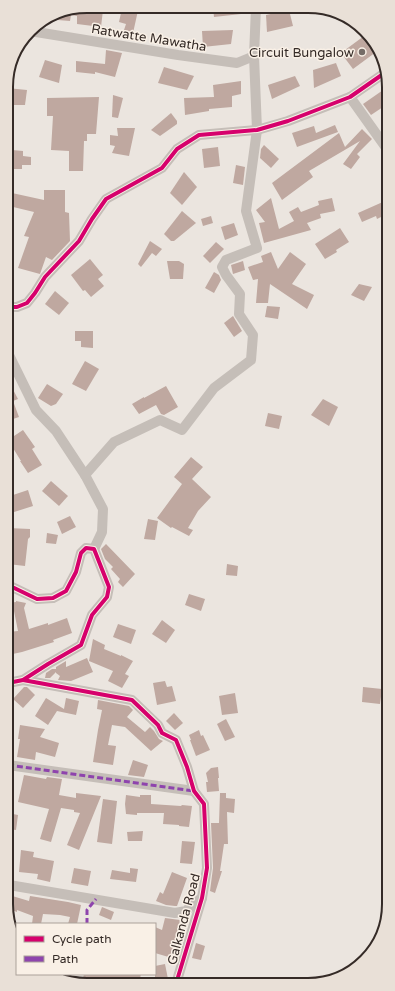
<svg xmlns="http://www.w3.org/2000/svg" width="395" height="991" font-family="'Varela Round',sans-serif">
  <rect width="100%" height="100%" fill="#ebe5df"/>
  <!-- building -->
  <g fill="#bfa8a0">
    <polygon points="125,6 139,6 133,33 124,30 126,24 119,22 121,13 123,14"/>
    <polygon points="213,7 241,7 241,14 214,17"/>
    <polygon points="78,8 103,10 101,27 77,24 77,16 71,15 70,21 45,19 56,12"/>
    <polygon points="289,10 293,26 267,32 266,15"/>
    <polygon points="233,30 231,44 203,47 202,31"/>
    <polygon points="364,36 376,52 353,69 341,53"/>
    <polygon points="106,50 122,53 115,77 95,72 95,74 76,72 76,61 105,64"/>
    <polygon points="45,60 62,65 59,83 39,77"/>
    <polygon points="336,63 341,76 314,88 313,70"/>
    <polygon points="164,67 194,76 187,90 158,83"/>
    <polygon points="295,76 300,86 272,99 268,85"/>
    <polygon points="241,81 241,94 232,96 232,107 209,109 209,111 185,115 184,98 214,97 213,85"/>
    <polygon points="7,88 27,90 25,105 6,105"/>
    <polygon points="386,88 386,105 371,115 363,104"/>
    <polygon points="113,95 123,98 118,118 112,117"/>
    <polygon points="99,97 96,134 87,134 87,141 84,141 83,171 69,171 69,151 51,150 53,116 47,116 47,98"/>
    <polygon points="171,113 177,121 177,124 160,136 151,130"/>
    <polygon points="335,125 338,132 297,147 292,133 314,126 316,133"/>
    <polygon points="117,128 135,128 129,156 112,153 115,146 110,145 110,135 118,136"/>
    <polygon points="362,129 372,139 357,154 360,157 351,169 343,164 360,141 309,171 313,177 282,200 272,183 339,133 345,147"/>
    <polygon points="264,145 279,159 271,168 260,158 261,149"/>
    <polygon points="218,147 220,166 204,168 202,149"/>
    <polygon points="12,150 23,151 23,156 31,157 31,165 22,165 22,169 11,169"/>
    <polygon points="236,165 245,167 243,185 233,183"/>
    <polygon points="184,172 197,187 182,205 170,193"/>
    <polygon points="44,190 65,190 65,212 69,213 70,241 52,260 46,257 40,274 18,268 29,237 24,236 34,212 9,206 12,193 44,200"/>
    <polygon points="271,198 279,229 294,221 289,212 298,207 301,212 319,205 318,201 332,198 335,211 320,214 321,218 307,223 311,230 264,243 259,223 265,222 256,210"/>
    <polygon points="385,201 387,206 387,228 381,217 377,219 376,216 362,222 358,213"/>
    <polygon points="182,211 196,223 174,241 171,241 164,234"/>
    <polygon points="211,216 213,223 203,226 201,219"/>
    <polygon points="234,223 238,235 225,240 221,227"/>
    <polygon points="340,228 349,242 336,250 337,252 325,259 315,244"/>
    <polygon points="150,241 162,249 156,256 152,253 141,267 138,264"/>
    <polygon points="216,242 224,249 210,263 203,256"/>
    <polygon points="271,252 278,269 290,252 306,264 292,284 314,295 307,309 270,284 268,303 256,303 258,279 253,280 248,267 263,262 261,256"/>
    <polygon points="90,259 103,275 98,279 104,286 91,297 85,290 83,291 71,275"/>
    <polygon points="167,261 179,261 184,264 183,279 170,279"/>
    <polygon points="243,261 245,270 233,274 231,265"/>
    <polygon points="214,272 219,275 221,280 214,293 205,288"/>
    <polygon points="359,284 372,287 364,301 351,295"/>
    <polygon points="55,291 69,303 59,315 45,304"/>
    <polygon points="267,306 280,307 278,319 265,317"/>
    <polygon points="233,316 242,331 234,337 224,323"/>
    <polygon points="75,331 93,331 93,348 81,347 81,341 75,341"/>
    <polygon points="85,361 99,369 86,391 72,384"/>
    <polygon points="7,382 9,382 18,399 13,401 19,417 7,421"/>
    <polygon points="47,384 63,394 56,404 51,406 38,398"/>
    <polygon points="166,386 178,407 164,415 161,414 156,405 139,414 132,404 144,397 144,398"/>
    <polygon points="323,399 338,407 329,426 311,415"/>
    <polygon points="268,413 282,416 279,429 265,426"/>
    <polygon points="23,430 35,447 32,449 42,465 28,473 20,461 21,461 8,440"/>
    <polygon points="191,457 203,467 192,479 211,497 198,511 188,528 193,530 189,536 172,527 171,528 157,518 182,484 174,477"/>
    <polygon points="51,481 68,496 59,506 42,491"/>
    <polygon points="28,490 33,506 11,513 7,502 7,497"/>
    <polygon points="70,516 76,527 62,534 57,522"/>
    <polygon points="148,519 158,521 155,540 144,539"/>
    <polygon points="8,528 30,529 30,537 28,539 25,566 8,564"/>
    <polygon points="47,533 58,535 56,544 46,543"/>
    <polygon points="106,544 135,574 123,587 118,582 120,579 111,569 113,567 105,559 101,549"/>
    <polygon points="227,564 238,566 237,576 226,575"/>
    <polygon points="189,594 205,599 201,611 185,605"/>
    <polygon points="16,601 26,603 24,608 29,629 48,623 48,625 67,618 72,633 53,640 54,642 22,652 8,655 8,632 18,631 14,611 8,612 8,603 16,602"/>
    <polygon points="162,620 175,630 166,643 152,634"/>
    <polygon points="118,624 136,630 131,644 113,637"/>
    <polygon points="93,639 105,645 104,649 121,656 121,655 133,661 125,674 129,676 122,688 108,681 113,671 89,661"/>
    <polygon points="87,658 93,672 71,681 58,680 60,676 56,673 56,672 50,678 45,678 46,673 52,669 56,669 56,667 66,661 66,667"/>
    <polygon points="165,681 167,687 172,686 176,701 157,705 153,683"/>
    <polygon points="24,687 27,687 35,695 23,708 13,699"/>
    <polygon points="363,687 382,689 380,704 362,702"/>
    <polygon points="235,693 238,713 222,715 219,696"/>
    <polygon points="46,698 64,709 66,698 79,701 76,715 57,711 48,725 35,716"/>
    <polygon points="98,700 129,706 133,710 127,717 145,732 150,727 154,731 159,739 163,741 151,751 125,727 112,725 108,745 116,746 113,765 93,762 98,730 102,710 97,709"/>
    <polygon points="174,713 183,723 175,730 166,721"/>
    <polygon points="226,719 235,737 225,741 217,724"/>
    <polygon points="20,725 45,729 40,737 59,743 55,757 36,752 35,760 17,757 20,739 18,739"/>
    <polygon points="199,730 201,736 203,735 210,750 196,756 190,740 191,740 189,735"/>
    <polygon points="133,760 148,765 144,777 128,775"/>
    <polygon points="218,767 219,778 218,778 219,791 207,792 206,782 208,782 206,773 211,768"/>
    <polygon points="24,775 46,779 47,777 62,779 59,795 76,798 76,793 101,796 79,850 67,845 80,813 74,812 74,810 61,808 51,842 40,839 49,809 18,802"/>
    <polygon points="220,793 226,793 226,798 235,799 234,813 227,812 228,844 224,844 220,871 222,871 215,893 210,891 213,868 211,823 219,823"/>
    <polygon points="126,795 140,797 140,795 151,795 151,804 181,806 182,805 192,806 189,827 179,826 179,825 163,824 164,813 137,813 137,815 126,814 125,804"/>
    <polygon points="103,799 117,801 112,844 97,842"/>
    <polygon points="8,813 18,815 16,830 8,829"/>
    <polygon points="143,831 142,841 128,841 127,832"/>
    <polygon points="182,841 195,842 192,864 180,863"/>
    <polygon points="21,850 34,852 33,857 54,861 50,882 37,879 38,874 19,872"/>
    <polygon points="74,868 91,871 88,886 71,883"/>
    <polygon points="130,868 138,869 136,882 110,879 112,870 130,873"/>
    <polygon points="172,872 187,878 177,906 175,906 166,905 156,901 160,892 163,894"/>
    <polygon points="9,895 29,901 30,896 68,902 81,905 77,924 68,924 70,917 60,915 43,914 41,924 32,924 33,916 17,910 17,912 9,909"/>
    <polygon points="102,907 114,912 111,920 99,915"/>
    <polygon points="165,918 180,920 172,958 155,953 155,927 162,930"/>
    <polygon points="196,943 205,946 201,960 192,958"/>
    <polygon points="165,964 168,979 155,982 155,966"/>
    <polygon points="84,974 141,974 139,983 82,983"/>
  </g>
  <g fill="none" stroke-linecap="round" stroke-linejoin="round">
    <!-- minor -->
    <g stroke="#c5beb8" stroke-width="10">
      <polyline points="30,31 178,55 237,63 254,56"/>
      <polyline points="350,97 387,149"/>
      <polyline points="7,307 17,307 27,303 35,293 45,277 79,241 92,219 106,199 162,168 177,149 199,135 257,130 288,121 350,97 386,72"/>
      <polyline points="7,351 36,410 56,431 85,475 103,509 102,532 94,549"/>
      <polyline points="7,376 15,368"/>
      <polyline points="85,475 114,442 160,420 182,430 214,388 251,360 253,335 239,314 240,294 226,275 222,267 226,260 257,248 246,211 257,130 254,56 256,7"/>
      <polyline points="8,585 37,599 53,598 66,591 76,572 81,553 86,548 94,549 109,587 107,597 92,615 81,645 48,664 23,680 8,683"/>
      <polyline points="23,680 132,700 158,725 162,733 176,740 187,767 194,791 204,804 207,868 202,898 178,977 178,983"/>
      <polyline points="8,765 194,791"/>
      <polyline points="9,885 175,913 186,911 193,904 202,898"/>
    </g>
    <!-- quiet -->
    <g stroke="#8e44ad" stroke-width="3" stroke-dasharray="6 3" stroke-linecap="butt">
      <polyline points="8,765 194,791 193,788"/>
      <polyline points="87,924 87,910 96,899"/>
    </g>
    <defs>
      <g id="cycleway">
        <polyline points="7,307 17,307 27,303 35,293 45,277 79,241 92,219 106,199 162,168 177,149 199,135 257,130 288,121 350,97 386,72"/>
        <polyline points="8,585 37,599 53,598 66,591 76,572 81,553 86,548 94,549 109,587 107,597 92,615 81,645 48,664 23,680 8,683"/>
        <polyline points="23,680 132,700 158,725 162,733 176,740 187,767 194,791 204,804 207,868 202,898 178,977 178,983"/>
      </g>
    </defs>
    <!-- cycleway casing -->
    <use href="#cycleway" stroke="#f9f0e6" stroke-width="6"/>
    <!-- cycleway -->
    <use href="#cycleway" stroke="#d6006c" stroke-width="4"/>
  </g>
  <!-- markers -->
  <circle fill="#756c67" stroke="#f9f0e6" stroke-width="1.5" cx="362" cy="52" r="4"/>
  <g text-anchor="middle" stroke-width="3" stroke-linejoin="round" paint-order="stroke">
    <!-- street labels -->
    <g font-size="13" fill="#352b27" stroke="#f9f0e6">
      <text transform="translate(149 37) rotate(9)" y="5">Ratwatte Mawatha</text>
      <text transform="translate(183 919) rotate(-75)" y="5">Galkanda Road</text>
    </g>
    <!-- poi labels -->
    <g font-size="13" fill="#352b27" stroke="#f9f0e6" text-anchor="end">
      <text x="354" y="57">Circuit Bungalow</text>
    </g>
  </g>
  <!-- crop -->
  <path d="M0 0H395V991H0ZM87 13H308A74 74 0 0 1 382 87V904A74 74 0 0 1 308 978H87A74 74 0 0 1 13 904V87A74 74 0 0 1 87 13Z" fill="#e9e0d7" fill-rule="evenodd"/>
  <path fill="none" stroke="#352b27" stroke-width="2" d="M87 13H308A74 74 0 0 1 382 87V904A74 74 0 0 1 308 978H87A74 74 0 0 1 13 904V87A74 74 0 0 1 87 13Z"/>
  <!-- legend -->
  <rect x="16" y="923" width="140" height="52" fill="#f9f0e6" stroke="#aba19a"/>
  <rect x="24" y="936" width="20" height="6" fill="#d6006c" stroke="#aba19a"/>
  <text x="52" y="943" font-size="12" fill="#352b27">Cycle path</text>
  <rect x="24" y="956" width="20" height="6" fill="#8e44ad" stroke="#aba19a"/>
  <text x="52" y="963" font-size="12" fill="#352b27">Path</text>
</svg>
